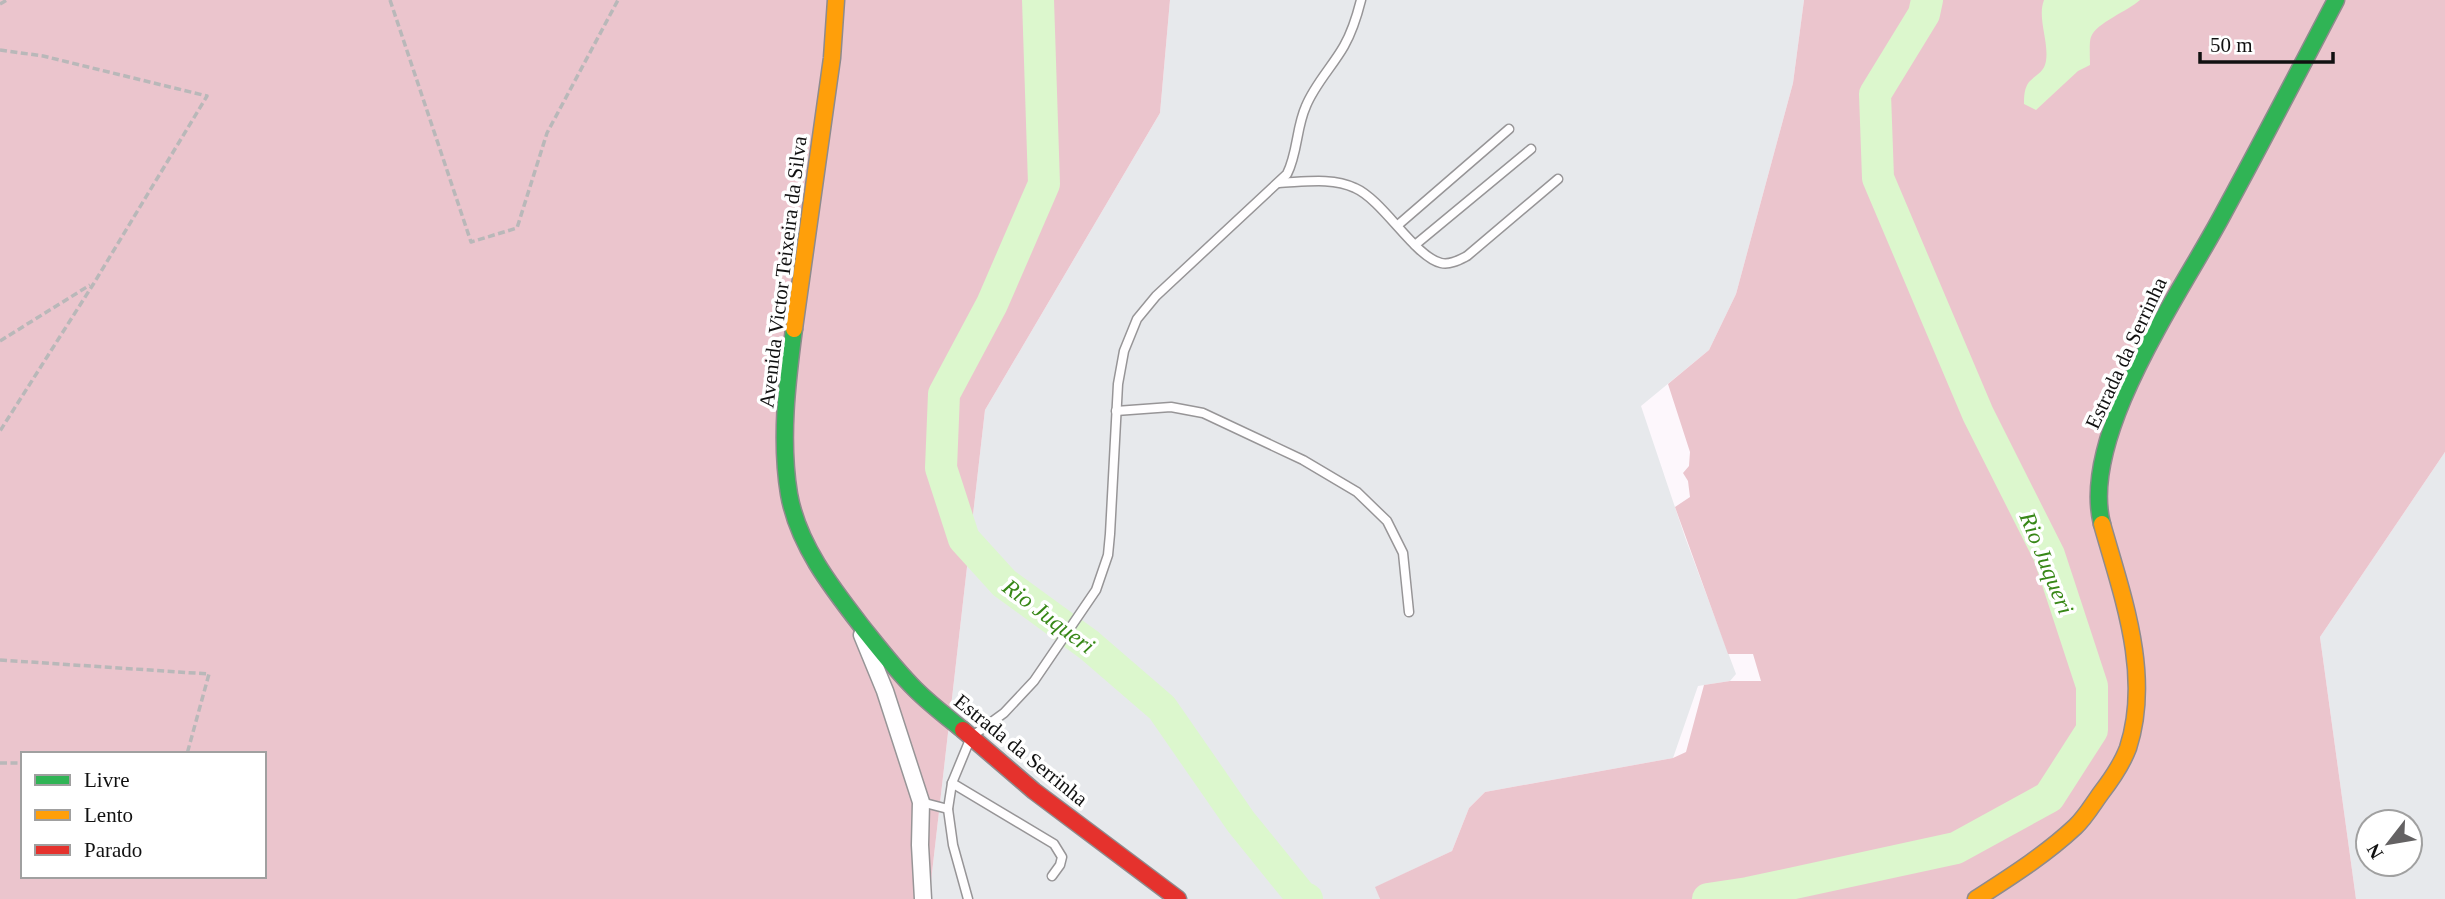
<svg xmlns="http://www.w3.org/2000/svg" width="2445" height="899" font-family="Georgia,serif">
  <rect width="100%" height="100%" fill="#fdf7fc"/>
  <!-- industrial -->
  <g fill="#e7e9ec" fill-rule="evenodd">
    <polygon points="1170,0 1804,0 1793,83 1736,294 1709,350 1641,406 1685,537 1736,674 1730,681 1698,686 1673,758 1485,792 1469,808 1452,851 1376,887 1380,899 929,899 985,410 1160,113"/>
    <path d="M2445,452V899H2356L2320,637ZM2368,822H2410V864H2368Z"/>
  </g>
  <!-- forest -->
  <g fill="#ebc5cd" fill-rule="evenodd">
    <path d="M0,0H1170L1160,113L985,410L929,899H0ZM23,754H264V876H23Z"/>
    <polygon points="1804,0 2445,0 2445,452 2320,637 2356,899 1380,899 1375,887 1452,851 1469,808 1485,792 1673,758 1686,752 1704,685 1730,681 1761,681 1753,654 1728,654 1675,507 1690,497 1688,481 1683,473 1689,466 1690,452 1668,384 1709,350 1736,294 1793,83"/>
  </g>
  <!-- water -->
  <path fill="#dcf7cd" d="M2044,0H2140C2128,11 2096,23 2091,37C2089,41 2090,58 2090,65L2078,71L2036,110L2024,104C2024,98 2024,88 2029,82C2035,75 2044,73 2046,61C2049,41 2037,18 2044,0Z"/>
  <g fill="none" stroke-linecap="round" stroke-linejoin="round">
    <!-- river -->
    <g stroke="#dcf7cd" stroke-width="32">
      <polyline points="1038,0 1044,184 992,304 944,394 941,468 964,539 1004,583 1089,645 1162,708 1241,822 1301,896 1307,899"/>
      <polyline points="1708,899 1748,893 1956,848 2049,797 2092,730 2092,686 2049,555 1978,414 1878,178 1875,94 1924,14 1927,0"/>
    </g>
    <defs>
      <g id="lane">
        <path d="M1279,183C1304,182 1332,177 1355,188C1383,200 1415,257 1441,263C1450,265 1459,260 1467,256L1558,179"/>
        <polyline points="1398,225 1509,129"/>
        <polyline points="1415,245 1531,149"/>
        <polyline points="1116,411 1171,407 1203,413 1303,460 1357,492 1387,521 1403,553 1409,612"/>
        <polyline points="952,783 1054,844 1062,857 1060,865 1052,876"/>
        <polyline points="921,802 948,809"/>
        <path d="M968,899L953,845L948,809L952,783L971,737L1004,713L1034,681L1096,590L1108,555L1110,534L1118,384L1124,351L1137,319L1156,296L1287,174C1298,152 1296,128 1306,106C1315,84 1332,67 1344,46C1352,32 1357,16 1361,0"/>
      </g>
      <polyline id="street" points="862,635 885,691 921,802 920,845 923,899"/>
      <g id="fast">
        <path d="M794,329C787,382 780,440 789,494C798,545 832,588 863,628C879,648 896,670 915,689C930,704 947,717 963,730"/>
        <path d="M2102,524C2079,435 2183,290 2224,212C2262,142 2299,71 2336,0"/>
      </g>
      <g id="slow">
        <polyline points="794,329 832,58 836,0"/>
        <path d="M1976,899C2010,877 2045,855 2075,827C2085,818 2093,804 2101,793C2111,780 2122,764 2128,748C2152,674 2122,595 2102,524"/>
      </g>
      <polyline id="jam" points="963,730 1034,791 1178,899"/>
    </defs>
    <!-- lane casing -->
    <use href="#lane" stroke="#979597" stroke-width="11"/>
    <!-- street casing -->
    <use href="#street" stroke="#979597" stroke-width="19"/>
    <!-- fast casing -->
    <use href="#fast" stroke="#8e8b8d" stroke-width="19"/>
    <!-- slow casing -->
    <use href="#slow" stroke="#8e8b8d" stroke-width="19"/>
    <!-- jam casing -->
    <use href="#jam" stroke="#8e8b8d" stroke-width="19"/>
    <!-- path -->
    <g stroke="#b9b8b9" stroke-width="3.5" stroke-dasharray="7 3.5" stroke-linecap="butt">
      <polyline points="390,0 471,242 517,228 547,133 618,0"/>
      <polyline points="0,4 7,0"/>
      <polyline points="0,50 43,56 207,96 94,283 0,431"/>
      <polyline points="0,341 90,285"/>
      <polyline points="0,660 209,674 187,754"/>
      <polyline points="0,763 23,763"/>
    </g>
    <!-- lane -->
    <use href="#lane" stroke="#fffeff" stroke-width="8"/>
    <!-- street -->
    <use href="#street" stroke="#fffeff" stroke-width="16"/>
    <!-- fast -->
    <use href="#fast" stroke="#30b455" stroke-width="16"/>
    <!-- slow -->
    <use href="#slow" stroke="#ff9f0a" stroke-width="16"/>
    <!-- jam -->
    <use href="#jam" stroke="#e5322d" stroke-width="16"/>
  </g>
  <g text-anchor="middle" stroke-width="7" stroke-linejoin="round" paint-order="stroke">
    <!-- street labels -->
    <g font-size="21" fill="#111" stroke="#fff">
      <text transform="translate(783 272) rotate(-83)" y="7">Avenida Victor Teixeira da Silva</text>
      <text transform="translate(2126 353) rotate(-65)" y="7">Estrada da Serrinha</text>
      <text transform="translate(1021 750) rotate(39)" y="7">Estrada da Serrinha</text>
    </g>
    <!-- water labels -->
    <g font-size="23" font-style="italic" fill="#378717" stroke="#fff">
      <text transform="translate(2047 563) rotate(68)" y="8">Rio Juqueri</text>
      <text transform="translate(1049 616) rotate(37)" y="8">Rio Juqueri</text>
    </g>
  </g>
  <!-- legend -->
  <rect x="21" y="752" width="245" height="126" fill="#ffffff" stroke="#a0a0a0" stroke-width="2"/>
  <rect x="35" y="775" width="35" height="10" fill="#30b455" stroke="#a0a0a0" stroke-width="2"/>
  <text x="84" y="787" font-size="21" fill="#111111">Livre</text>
  <rect x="35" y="810" width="35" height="10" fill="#ff9f0a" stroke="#a0a0a0" stroke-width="2"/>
  <text x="84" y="822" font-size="21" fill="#111111">Lento</text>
  <rect x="35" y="845" width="35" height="10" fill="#e5322d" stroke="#a0a0a0" stroke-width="2"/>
  <text x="84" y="857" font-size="21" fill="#111111">Parado</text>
  <!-- north arrow -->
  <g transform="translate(2389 843) rotate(239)"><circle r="33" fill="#ffffff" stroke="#a0a0a0" stroke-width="2"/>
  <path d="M0-5L12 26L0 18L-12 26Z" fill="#646263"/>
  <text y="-10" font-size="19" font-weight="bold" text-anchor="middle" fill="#111111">N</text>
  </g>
  <!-- scale -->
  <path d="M2200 52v10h133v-10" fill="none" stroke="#111111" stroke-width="3.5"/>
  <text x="2210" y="52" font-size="21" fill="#111111" stroke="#ffffff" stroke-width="5" paint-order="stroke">50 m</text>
</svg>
